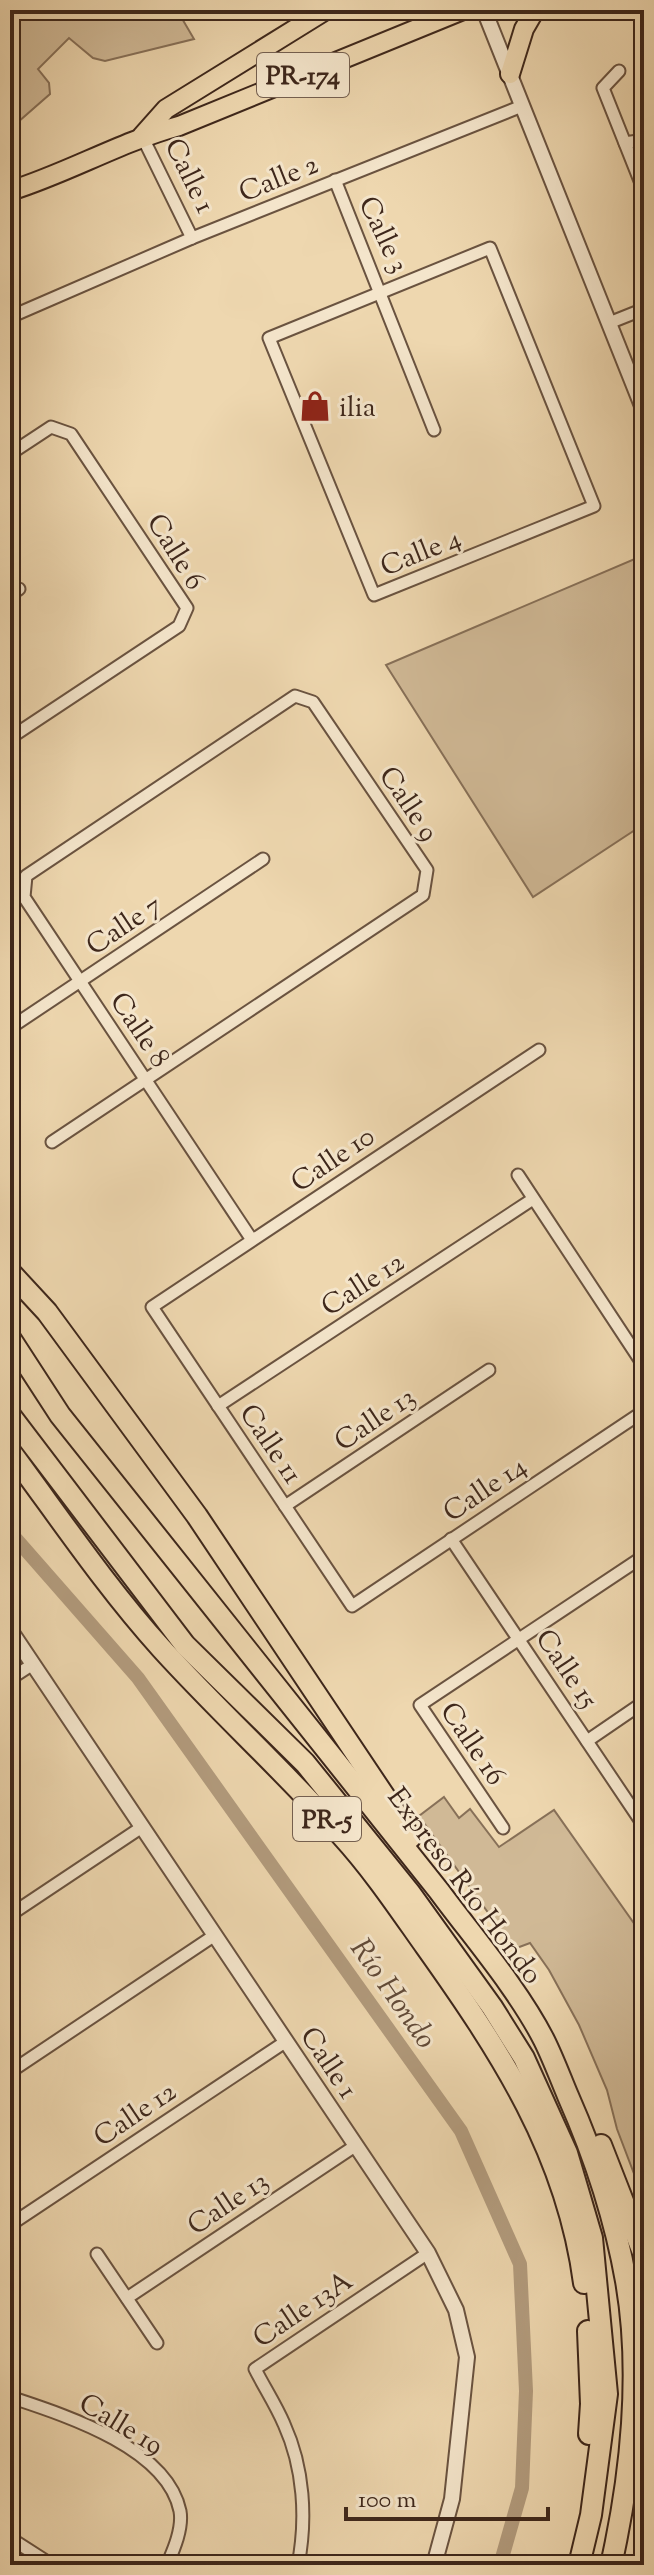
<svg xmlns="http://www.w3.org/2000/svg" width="654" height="2575" font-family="'Sorts Mill Goudy',serif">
  <rect width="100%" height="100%" fill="#eed7af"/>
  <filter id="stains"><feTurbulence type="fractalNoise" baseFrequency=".0025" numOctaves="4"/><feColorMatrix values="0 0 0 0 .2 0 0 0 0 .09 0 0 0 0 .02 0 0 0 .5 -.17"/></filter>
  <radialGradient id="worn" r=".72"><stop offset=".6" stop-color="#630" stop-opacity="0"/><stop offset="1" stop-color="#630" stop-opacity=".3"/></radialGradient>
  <!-- green -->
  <g fill="#d0b996" stroke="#877058" stroke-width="2">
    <polygon points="10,10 177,10 194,39 105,61 93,58 69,38 38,69 49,83 50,94 10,129"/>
    <polygon points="644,555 644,824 533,897 386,665"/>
    <polygon points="444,1797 459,1818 470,1809 499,1847 554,1810 638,1929 644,1929 644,2200 617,2129 607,2090 579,2025 549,1970 530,1943 514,1949 419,1816"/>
  </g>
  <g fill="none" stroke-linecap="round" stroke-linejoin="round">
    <!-- canal -->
    <polyline stroke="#b29b7d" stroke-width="14" points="10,1532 138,1678 461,2131 520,2264 526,2391 522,2488 500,2565"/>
    <defs>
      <g id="minor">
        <polyline points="619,71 603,88 644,191"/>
        <polyline points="142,136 192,238"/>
        <polyline points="625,143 644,140"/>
        <polyline points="335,180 434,430"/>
        <polygon points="490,248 594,506 374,595 269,338"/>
        <polyline points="10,317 192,238 522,106"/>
        <polyline points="609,323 644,309"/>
        <polyline points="10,454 51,427 71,434 187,608 179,626 10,738"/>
        <polyline points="10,595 19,589"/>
        <polyline points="10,1028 263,859"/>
        <polyline points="539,1050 152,1307 352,1606 644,1411"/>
        <polyline points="52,1142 423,895 427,870 313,702 295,696 26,876 24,897 252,1240"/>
        <polyline points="518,1175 644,1366"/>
        <polyline points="218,1406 533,1199"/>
        <polyline points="285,1506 489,1370"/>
        <polyline points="451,1539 644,1826"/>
        <polyline points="10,1679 33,1664"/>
        <polyline points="587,1741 644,1702"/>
        <polyline points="503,1828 420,1705 644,1556"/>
        <polyline points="10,1915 142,1827"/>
        <polyline points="10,2072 215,1935"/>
        <polyline points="10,2225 285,2042"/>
        <polyline points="97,2254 157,2343"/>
        <polyline points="127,2298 355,2146"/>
        <path d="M10,2397C64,2415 167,2447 180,2511C183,2528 174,2549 167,2565"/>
        <polyline points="10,2538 52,2565"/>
        <path d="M298,2565C307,2519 304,2468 284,2424C276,2405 264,2387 255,2369L428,2253"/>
      </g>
      <g id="tertiary">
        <polyline points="484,10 644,411"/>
        <polyline points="10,1630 428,2253 456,2310 467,2357 452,2499 434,2565"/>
      </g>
      <g id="trunk">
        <polyline points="510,74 524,29 535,10"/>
        <polyline points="142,136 166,109 326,10"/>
        <path d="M10,191C68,173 120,142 179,126L463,10"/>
      </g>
      <g id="motorway">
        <polyline points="10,1272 47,1312 197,1516 393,1809 410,1838"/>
        <path d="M10,1338L60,1415L439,1891C473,1937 518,1989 544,2040C553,2058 560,2077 568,2096C594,2155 615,2218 626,2281C642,2372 631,2476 611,2565"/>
        <polyline points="10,1415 185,1645 305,1763 410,1893 492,2007 524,2058 567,2153 592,2238 607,2394 591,2515 579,2565"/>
        <path d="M10,1451C59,1517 106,1587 161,1648C219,1712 284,1771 342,1836C373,1870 399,1909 426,1947C500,2051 567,2153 584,2283"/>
        <polyline points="601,2145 644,2255"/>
        <polyline points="588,2331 591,2404 589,2434"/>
      </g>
    </defs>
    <!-- minor casing -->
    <use href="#minor" stroke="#6a5340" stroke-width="15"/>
    <!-- tertiary casing -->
    <use href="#tertiary" stroke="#6a5340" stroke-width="18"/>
    <!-- trunk casing -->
    <use href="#trunk" stroke="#3e271b" stroke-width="22"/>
    <!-- motorway casing -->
    <use href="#motorway" stroke="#3e271b" stroke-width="24"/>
    <!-- minor -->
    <use href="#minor" stroke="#f4e5cb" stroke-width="11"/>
    <!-- tertiary -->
    <use href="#tertiary" stroke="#f4e5cb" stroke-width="14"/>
    <!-- trunk -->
    <use href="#trunk" stroke="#eed7af" stroke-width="18"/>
    <!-- motorway -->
    <use href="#motorway" stroke="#eed7af" stroke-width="20"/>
  </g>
  <!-- icons -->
  <defs>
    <symbol id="shop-bare" viewBox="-9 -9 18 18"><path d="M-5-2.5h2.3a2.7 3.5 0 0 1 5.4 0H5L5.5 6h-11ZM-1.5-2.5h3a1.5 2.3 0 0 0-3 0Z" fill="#8f2418" stroke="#f4e5cb" stroke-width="2.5" paint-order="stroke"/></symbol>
  </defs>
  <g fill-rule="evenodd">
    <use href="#shop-bare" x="293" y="384" width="44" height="44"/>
  </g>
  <g text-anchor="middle" stroke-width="6" stroke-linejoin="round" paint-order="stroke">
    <!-- shield labels -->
    <g fill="#f4e5cb" stroke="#756050" stroke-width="2">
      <rect x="257" y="53" width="92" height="44" rx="6"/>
      <rect x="293" y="1797" width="68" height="44" rx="6"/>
    </g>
    <g font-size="26" font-weight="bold" fill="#3e271b">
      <text x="303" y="84">PR-174</text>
      <text x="327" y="1828">PR-5</text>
    </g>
    <!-- street labels -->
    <g font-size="28" fill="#3e271b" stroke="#f4e5cb">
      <text transform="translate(191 175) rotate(64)" y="10">Calle 1</text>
      <text transform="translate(278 177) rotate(-22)" y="10">Calle 2</text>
      <text transform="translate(385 234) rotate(65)" y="10">Calle 3</text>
      <text transform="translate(177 551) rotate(58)" y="10">Calle 6</text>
      <text transform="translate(420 551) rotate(-22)" y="10">Calle 4</text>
      <text transform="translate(410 803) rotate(56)" y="10">Calle 9</text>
      <text transform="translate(123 924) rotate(-34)" y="10">Calle 7</text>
      <text transform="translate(141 1029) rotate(56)" y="10">Calle 8</text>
      <text transform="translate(332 1158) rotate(-34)" y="10">Calle 10</text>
      <text transform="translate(362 1283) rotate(-33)" y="10">Calle 12</text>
      <text transform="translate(374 1418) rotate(-34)" y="10">Calle 13</text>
      <text transform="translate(272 1443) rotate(56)" y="10">Calle 11</text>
      <text transform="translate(484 1488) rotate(-34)" y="10">Calle 14</text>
      <text transform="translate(568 1668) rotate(56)" y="10">Calle 15</text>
      <text transform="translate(474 1743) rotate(56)" y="10">Calle 16</text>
      <text transform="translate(466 1885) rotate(53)" y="10">Expreso Río Hondo</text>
      <text transform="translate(330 2062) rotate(56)" y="10">Calle 1</text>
      <text transform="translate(134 2113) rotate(-34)" y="10">Calle 12</text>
      <text transform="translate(227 2202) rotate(-34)" y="10">Calle 13</text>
      <text transform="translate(302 2308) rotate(-34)" y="10">Calle 13A</text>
      <text transform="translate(122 2423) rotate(31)" y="10">Calle 19</text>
    </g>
    <!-- poi labels -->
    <g font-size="28" fill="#3e271b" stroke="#f4e5cb" text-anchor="start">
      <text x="339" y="416">ilia</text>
    </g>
    <!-- water labels -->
    <g font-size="30" font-style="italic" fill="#614a38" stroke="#f4e5cb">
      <text transform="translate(394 1993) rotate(55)" y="10">Río Hondo</text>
    </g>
  </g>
  <!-- margin -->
  <rect width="654" height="2575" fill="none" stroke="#eed7af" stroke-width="40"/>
  <rect x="12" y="12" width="630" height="2551" fill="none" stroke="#3e271b" stroke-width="4"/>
  <rect x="20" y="20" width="614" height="2535" fill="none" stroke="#3e271b" stroke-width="2"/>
  <!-- scale -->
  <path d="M346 2507v12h202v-12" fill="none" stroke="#3e271b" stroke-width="4"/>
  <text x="358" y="2507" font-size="24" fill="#3e271b" stroke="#f4e5cb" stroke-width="6" paint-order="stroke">100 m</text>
  <rect width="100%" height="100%" filter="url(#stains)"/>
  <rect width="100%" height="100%" fill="url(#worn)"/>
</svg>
